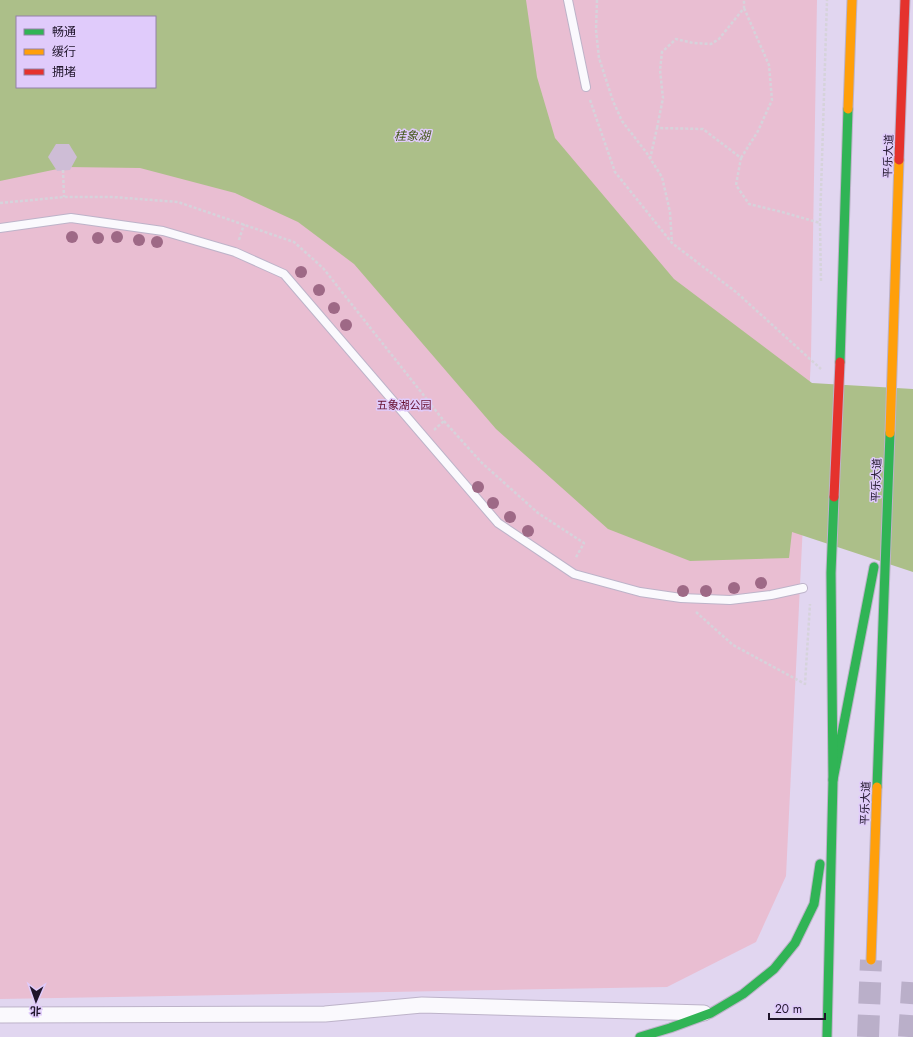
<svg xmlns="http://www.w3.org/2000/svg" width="913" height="1037" font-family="Jost,'Noto Sans SC',sans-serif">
  <rect width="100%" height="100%" fill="#e1d6f0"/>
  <!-- green -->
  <path fill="#e9bed2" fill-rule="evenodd" d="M0,0H817L811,357L786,876L756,942L667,987L0,999ZM17,17H155V87H17Z"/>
  <!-- water -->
  <path fill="#acbf89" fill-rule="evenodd" d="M0,0H526L537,77L555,138L674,279L812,383L913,389V572L792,532L789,558L690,561L608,529L496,429L354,264L298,222L235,193L140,168L67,167L0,181ZM17,17H155V87H17Z"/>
  <!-- building -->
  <polygon fill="#cebdd6" points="56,144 69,144 77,157 70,170 57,171 48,157"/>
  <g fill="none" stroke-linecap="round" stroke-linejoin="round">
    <!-- highway-tunnel -->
    <g stroke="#baafc9" stroke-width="22" stroke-dasharray="22 11" stroke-linecap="butt">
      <polyline points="868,1037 871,960"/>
      <polyline points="909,1037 913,975"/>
    </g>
    <defs>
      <g id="lane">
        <polyline points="568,0 586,87"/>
        <polyline points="0,228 71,218 163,231 235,252 284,274 498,523 574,574 640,592 681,598 730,600 771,595 803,588"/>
      </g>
      <polyline id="street" points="0,1015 325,1014 422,1005 704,1013"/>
      <g id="fast">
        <polyline points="840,362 848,109"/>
        <polyline points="833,780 874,567"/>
        <polyline points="877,787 890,433"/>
        <polyline points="640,1037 670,1028 711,1013 743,994 774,969 795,943 814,904 820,864"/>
        <polyline points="827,1037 833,780 831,573 834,497"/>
      </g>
      <g id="slow">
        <polyline points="848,109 852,0"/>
        <polyline points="890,433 899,160"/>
        <polyline points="871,960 877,787"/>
      </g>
      <g id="jam">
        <polyline points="899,160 905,0"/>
        <polyline points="834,497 840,362"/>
      </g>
    </defs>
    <!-- lane casing -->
    <use href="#lane" stroke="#bdb3c9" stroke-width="10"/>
    <!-- street casing -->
    <use href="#street" stroke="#bdb3c9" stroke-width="17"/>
    <!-- fast casing -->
    <use href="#fast" stroke="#bdb3c9" stroke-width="11"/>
    <!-- slow casing -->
    <use href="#slow" stroke="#bdb3c9" stroke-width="11"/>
    <!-- jam casing -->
    <use href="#jam" stroke="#bdb3c9" stroke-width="11"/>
    <!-- path -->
    <g stroke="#d6d3db" stroke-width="2.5" stroke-dasharray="3 2" stroke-linecap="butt">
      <polyline points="597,0 596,30 599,58 613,101 622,121 646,152 662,177 670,212 672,243"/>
      <polyline points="590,100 615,172 672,243 736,292 821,369"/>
      <polyline points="657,128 663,98 660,70 662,52 676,39 693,43 711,44 719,39 744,8 744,0"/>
      <polyline points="741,158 758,131 772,100 769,65 744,8"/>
      <polyline points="650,159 657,128 703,129 741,158 736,185 749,204 782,212 820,223"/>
      <polyline points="63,170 64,197"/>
      <polyline points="0,203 64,197 113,197 178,202 294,242 323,268 444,421 482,463 538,513 584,543 575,559"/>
      <polyline points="239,240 244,224"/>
      <polyline points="821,281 820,223 827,0"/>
      <polyline points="434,430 444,421"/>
      <polyline points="696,612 733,645 805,684 810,604"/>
    </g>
    <!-- lane -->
    <use href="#lane" stroke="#faf9fd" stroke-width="8"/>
    <!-- street -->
    <use href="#street" stroke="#faf9fd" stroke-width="15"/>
    <!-- fast -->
    <use href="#fast" stroke="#30b455" stroke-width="9"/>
    <!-- slow -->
    <use href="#slow" stroke="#ff9f0a" stroke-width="9"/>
    <!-- jam -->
    <use href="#jam" stroke="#e5322d" stroke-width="9"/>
  </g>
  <!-- trees -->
  <g fill="#9e6986">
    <circle cx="72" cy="237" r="6"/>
    <circle cx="117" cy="237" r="6"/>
    <circle cx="98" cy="238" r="6"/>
    <circle cx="139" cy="240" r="6"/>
    <circle cx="157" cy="242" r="6"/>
    <circle cx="301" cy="272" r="6"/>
    <circle cx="319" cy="290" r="6"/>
    <circle cx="334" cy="308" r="6"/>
    <circle cx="346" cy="325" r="6"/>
    <circle cx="478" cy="487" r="6"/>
    <circle cx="493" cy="503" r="6"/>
    <circle cx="510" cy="517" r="6"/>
    <circle cx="528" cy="531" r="6"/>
    <circle cx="761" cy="583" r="6"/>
    <circle cx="734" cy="588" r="6"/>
    <circle cx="683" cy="591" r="6"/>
    <circle cx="706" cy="591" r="6"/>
  </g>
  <g text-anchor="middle" stroke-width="3" stroke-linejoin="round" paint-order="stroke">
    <!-- street labels -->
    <g font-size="11" fill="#1f152b" stroke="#e0cbfb">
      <text transform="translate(888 156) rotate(-88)" y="4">平乐大道</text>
      <text transform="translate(876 480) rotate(-88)" y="4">平乐大道</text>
      <text transform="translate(865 803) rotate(-88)" y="4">平乐大道</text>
    </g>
    <!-- park labels -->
    <g font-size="11" fill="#671030" stroke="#e0cbfb">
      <text x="404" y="409">五象湖公园</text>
    </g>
    <!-- water labels -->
    <g font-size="12" font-style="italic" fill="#445819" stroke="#e0cbfb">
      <text x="412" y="140">桂象湖</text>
    </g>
  </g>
  <!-- legend -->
  <rect x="16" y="16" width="140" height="72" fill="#e0cbfb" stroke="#9382a8"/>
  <rect x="24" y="29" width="20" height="6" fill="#30b455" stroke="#9382a8"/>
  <text x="52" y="36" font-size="12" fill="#1f152b">畅通</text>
  <rect x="24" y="49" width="20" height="6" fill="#ff9f0a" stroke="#9382a8"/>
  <text x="52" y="56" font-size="12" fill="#1f152b">缓行</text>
  <rect x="24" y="69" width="20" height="6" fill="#e5322d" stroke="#9382a8"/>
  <text x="52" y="76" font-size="12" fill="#1f152b">拥堵</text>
  <!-- north arrow -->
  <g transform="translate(36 1001) rotate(182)" stroke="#e0cbfb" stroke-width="3" paint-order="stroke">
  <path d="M0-3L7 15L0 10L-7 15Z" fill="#1f152b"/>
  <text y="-6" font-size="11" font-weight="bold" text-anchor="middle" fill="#1f152b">北</text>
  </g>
  <!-- scale -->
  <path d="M769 1013v6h56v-6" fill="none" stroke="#1f152b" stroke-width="2"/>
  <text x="775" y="1013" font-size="12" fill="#1f152b" stroke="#e0cbfb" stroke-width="3" paint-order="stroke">20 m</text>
</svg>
